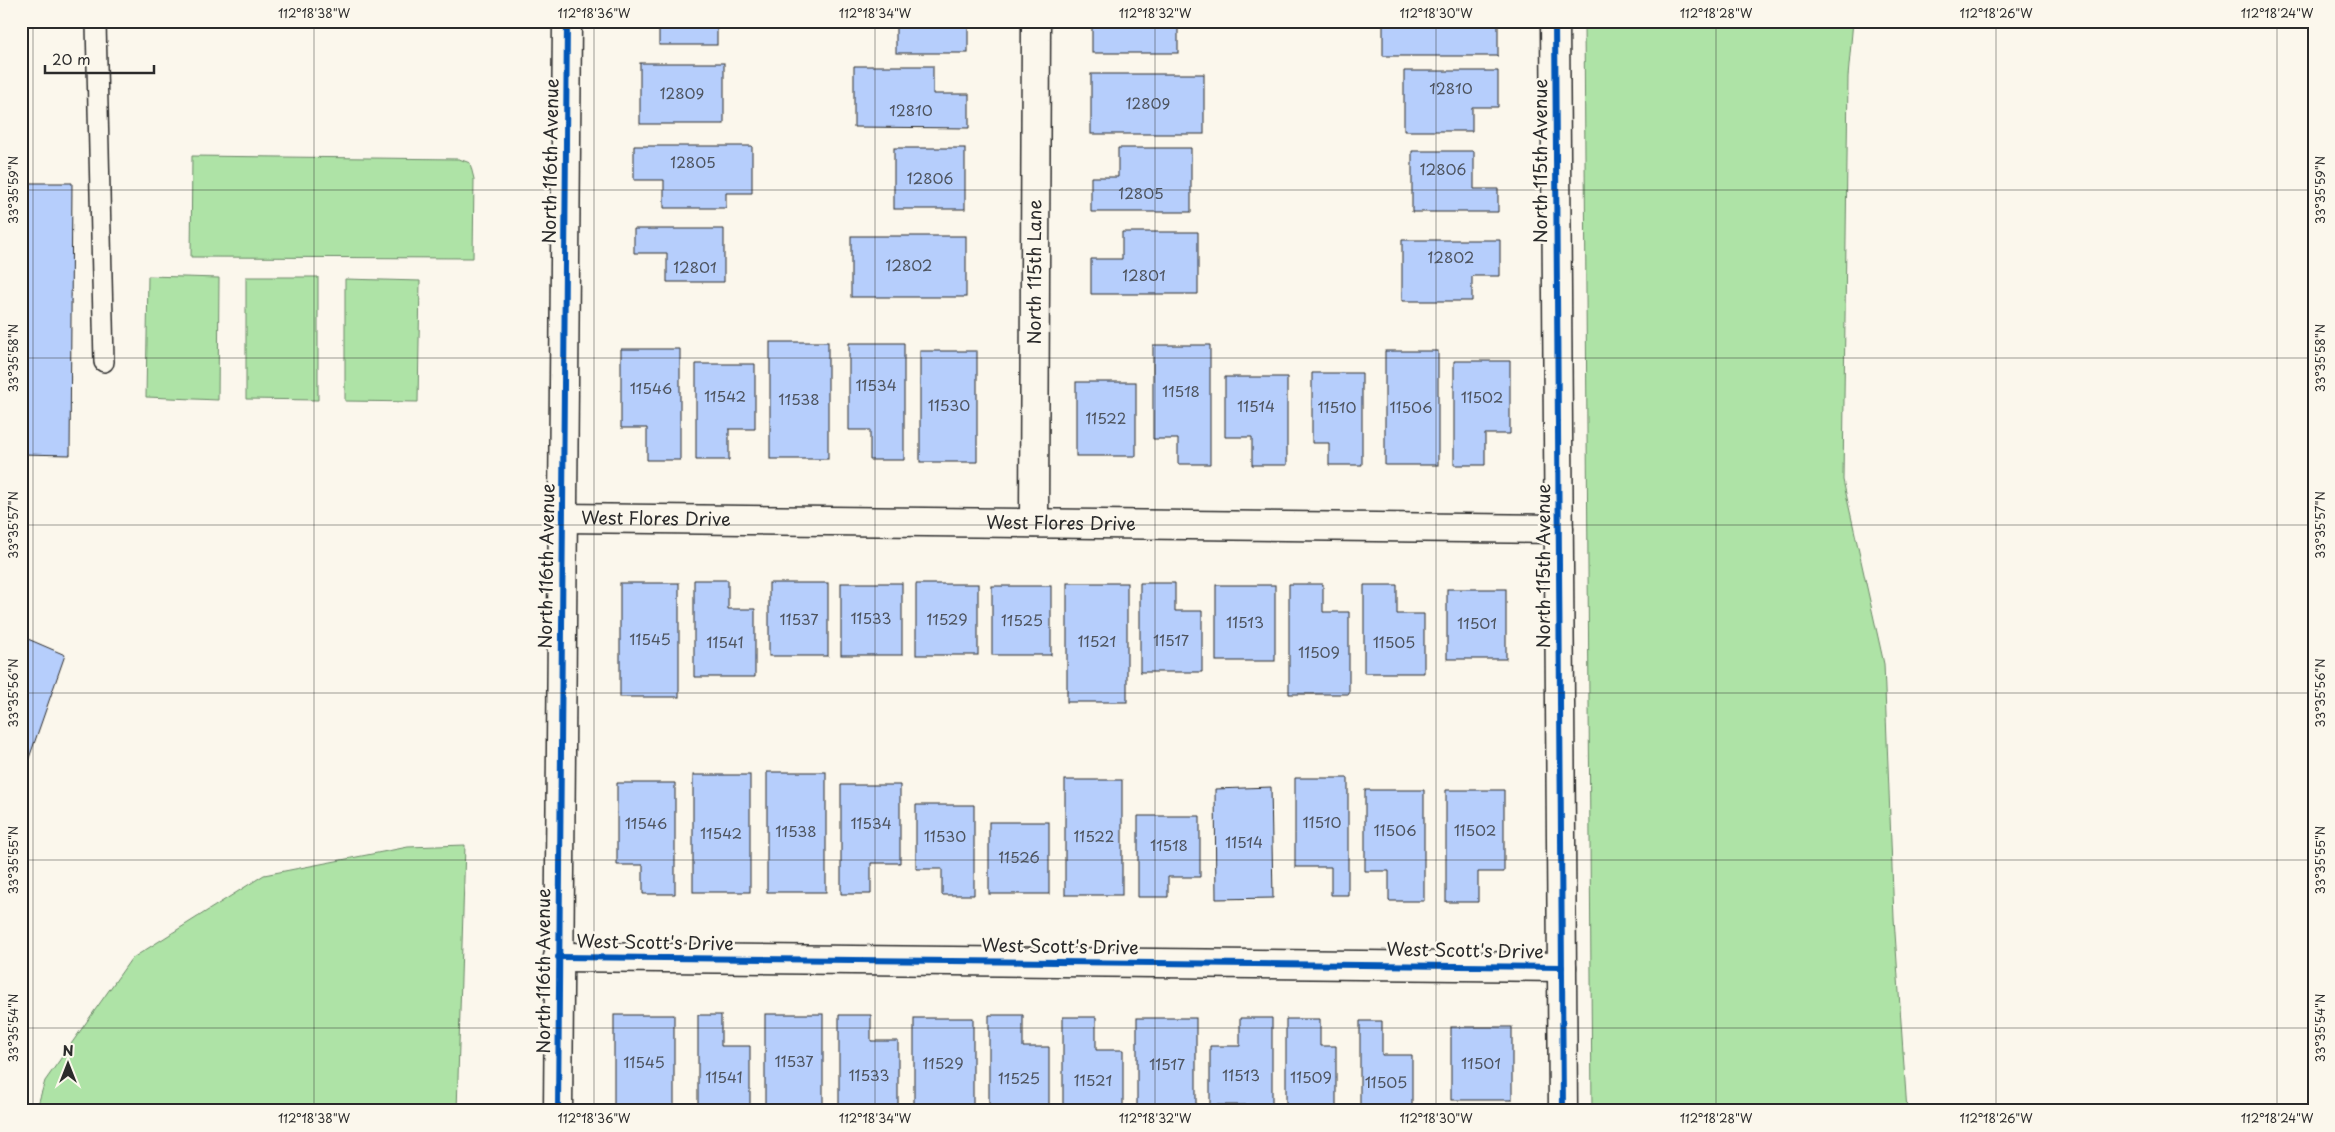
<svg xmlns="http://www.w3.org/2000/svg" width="2335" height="1132" font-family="'Playpen Sans',sans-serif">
  <rect width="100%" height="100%" fill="#fbf7ec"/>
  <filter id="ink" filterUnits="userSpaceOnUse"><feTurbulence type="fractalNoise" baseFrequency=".02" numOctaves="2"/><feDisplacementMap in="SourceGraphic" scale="10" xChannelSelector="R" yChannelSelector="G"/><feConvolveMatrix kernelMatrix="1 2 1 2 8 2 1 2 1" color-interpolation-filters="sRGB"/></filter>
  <g filter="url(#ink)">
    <!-- green -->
    <g fill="#aee3a6" stroke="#6c8768">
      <polygon points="1584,21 1853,21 1848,77 1843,480 1884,664 1894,918 1907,1111 1592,1111"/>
      <polygon points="192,156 459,159 470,163 474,179 473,258 191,257"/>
      <polygon points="148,276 219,278 218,400 146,397"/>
      <polygon points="246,277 318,277 318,400 246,399"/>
      <polygon points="345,279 420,281 418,402 345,401"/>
      <polygon points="465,845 457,1111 36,1111 45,1081 131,959 264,875 408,847"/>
    </g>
    <!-- building -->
    <g fill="#b6cefc" stroke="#2b2b2b">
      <rect x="659" y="21" width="58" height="24"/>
      <rect x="896" y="21" width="72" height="32"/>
      <rect x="1092" y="21" width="86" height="32"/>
      <polygon points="1383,21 1498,23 1498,56 1383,56"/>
      <rect x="640" y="63" width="84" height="61"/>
      <polygon points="854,66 933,66 933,94 969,94 969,128 854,127"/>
      <polygon points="1404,71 1498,71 1498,107 1472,107 1472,131 1404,131"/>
      <rect x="1091" y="74" width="113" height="60"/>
      <polygon points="634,146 752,146 752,193 726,193 726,208 664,208 664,180 634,180"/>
      <rect x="894" y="148" width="71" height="61"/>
      <polygon points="1118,148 1191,148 1191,212 1091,212 1091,177 1118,177"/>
      <polygon points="1412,151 1474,151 1474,189 1498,189 1498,212 1412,212"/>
      <polygon points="21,183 72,183 70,455 21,454"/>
      <polygon points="634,229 724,229 724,282 667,282 667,253 634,253"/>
      <polygon points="1122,232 1198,232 1198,294 1091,294 1091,259 1122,259"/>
      <rect x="851" y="236" width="115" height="61"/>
      <polygon points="1402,240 1500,240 1500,276 1472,276 1472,301 1402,301"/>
      <rect x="770" y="342" width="58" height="117"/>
      <polygon points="849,343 904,343 904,460 870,460 870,430 849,430"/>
      <polygon points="1153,345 1210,345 1210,464 1178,464 1178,439 1153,439"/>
      <polygon points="621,349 680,349 680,460 647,460 647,428 621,428"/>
      <rect x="920" y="351" width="57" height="111"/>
      <rect x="1385" y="351" width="53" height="114"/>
      <polygon points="1454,361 1510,361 1510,434 1485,434 1485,465 1454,465"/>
      <polygon points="696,364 755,364 755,429 729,429 729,460 696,460"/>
      <polygon points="1312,373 1362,373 1362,465 1329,465 1329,443 1312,443"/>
      <polygon points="1225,377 1287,377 1287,465 1252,465 1252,437 1225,437"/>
      <rect x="1076" y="382" width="60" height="74"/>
      <polygon points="694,580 728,580 728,609 755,609 755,677 694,677"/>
      <rect x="620" y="583" width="59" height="114"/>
      <rect x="769" y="583" width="59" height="73"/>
      <rect x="841" y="583" width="61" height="72"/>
      <rect x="1067" y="583" width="60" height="119"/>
      <polygon points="1140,583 1175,583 1175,611 1202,611 1202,672 1140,672"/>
      <rect x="916" y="584" width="62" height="71"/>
      <polygon points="1289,584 1323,584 1323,612 1349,612 1349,694 1289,694"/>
      <rect x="1216" y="585" width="59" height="76"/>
      <polygon points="1364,585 1397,585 1397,614 1424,614 1424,673 1364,673"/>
      <rect x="992" y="586" width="59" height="69"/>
      <rect x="1447" y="589" width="59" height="70"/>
      <polygon points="21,636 65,655 21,781"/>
      <rect x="767" y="772" width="59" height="120"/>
      <rect x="693" y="775" width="57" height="117"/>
      <polygon points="1295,778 1348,778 1348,895 1331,895 1331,867 1295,867"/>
      <rect x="1065" y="780" width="57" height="115"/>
      <polygon points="617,783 675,783 675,894 643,894 643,865 617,865"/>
      <polygon points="841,785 900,785 900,863 871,863 871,894 841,894"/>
      <polygon points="1271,787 1273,898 1216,899 1215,789"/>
      <polygon points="1365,790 1424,790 1424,901 1389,901 1389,871 1365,871"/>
      <polygon points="1446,790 1504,790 1504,872 1478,872 1478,902 1446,902"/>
      <polygon points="916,805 974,805 974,895 942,895 942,869 916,869"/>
      <polygon points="1138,816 1200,816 1200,877 1168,877 1168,897 1138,897"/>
      <rect x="989" y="822" width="60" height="72"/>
      <rect x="765" y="1014" width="58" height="97"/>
      <rect x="614" y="1015" width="60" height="96"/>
      <polygon points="698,1015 721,1015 721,1046 750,1046 750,1111 698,1111"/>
      <polygon points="839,1015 871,1015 871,1041 898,1041 898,1111 839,1111"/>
      <polygon points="989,1015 1023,1015 1023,1047 1049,1047 1049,1111 989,1111"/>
      <polygon points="1063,1017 1096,1017 1096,1050 1123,1050 1123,1111 1063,1111"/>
      <rect x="914" y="1018" width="59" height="93"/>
      <rect x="1137" y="1018" width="59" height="93"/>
      <polygon points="1240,1018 1272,1018 1272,1105 1210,1105 1210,1046 1240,1046"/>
      <polygon points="1286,1019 1320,1019 1320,1046 1336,1046 1336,1111 1286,1111"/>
      <polygon points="1360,1021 1382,1021 1382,1055 1412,1055 1412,1111 1360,1111"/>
      <rect x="1451" y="1027" width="61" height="73"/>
    </g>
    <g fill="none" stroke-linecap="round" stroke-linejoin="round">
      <defs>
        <polyline id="lane" points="94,21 96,23 104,362"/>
        <g id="street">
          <polyline points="1555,21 1563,1111"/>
          <path id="s1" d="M562,518L1559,529"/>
          <path id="s2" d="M1034,523L1036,21"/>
          <polyline points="558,957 1562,967"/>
          <polyline points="558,1111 567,21"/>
        </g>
      </defs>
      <!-- lane casing -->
      <use href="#lane" stroke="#2b2b2b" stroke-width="22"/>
      <!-- street casing -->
      <use href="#street" stroke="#2b2b2b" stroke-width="31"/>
      <!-- lane -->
      <use href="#lane" stroke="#fbf7ec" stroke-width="19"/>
      <!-- street -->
      <use href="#street" stroke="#fbf7ec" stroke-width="28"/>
      <defs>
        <g id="cycleway">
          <polyline points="1555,21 1563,1111"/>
          <polyline points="558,957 1562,967"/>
          <polyline points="558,1111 567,21"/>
        </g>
      </defs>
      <!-- cycleway casing -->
      <use href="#cycleway" stroke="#fbf7ec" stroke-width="9"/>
      <!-- cycleway -->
      <use href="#cycleway" stroke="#0057b8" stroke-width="6"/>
    </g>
  </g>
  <!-- ticks -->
  <path fill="none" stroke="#2b2b2b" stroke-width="1" stroke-opacity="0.45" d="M33,21V1111M314,21V1111M594,21V1111M875,21V1111M1155,21V1111M1436,21V1111M1716,21V1111M1996,21V1111M2277,21V1111M21,22H2314M21,190H2314M21,358H2314M21,525H2314M21,693H2314M21,860H2314M21,1028H2314"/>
  <g text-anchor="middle" stroke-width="5" stroke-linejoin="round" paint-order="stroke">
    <!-- number labels -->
    <g font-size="15" fill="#4e545f">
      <text x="1451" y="94">12810</text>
      <text x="682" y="99">12809</text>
      <text x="1148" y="109">12809</text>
      <text x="911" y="116">12810</text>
      <text x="693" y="168">12805</text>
      <text x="1443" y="175">12806</text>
      <text x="930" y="184">12806</text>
      <text x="1141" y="199">12805</text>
      <text x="1451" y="263">12802</text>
      <text x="909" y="271">12802</text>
      <text x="695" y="273">12801</text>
      <text x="1144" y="281">12801</text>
      <text x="876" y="391">11534</text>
      <text x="651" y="394">11546</text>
      <text x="1181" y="397">11518</text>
      <text x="725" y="402">11542</text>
      <text x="1482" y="403">11502</text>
      <text x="799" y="405">11538</text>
      <text x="949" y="411">11530</text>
      <text x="1256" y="412">11514</text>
      <text x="1337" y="413">11510</text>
      <text x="1411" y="413">11506</text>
      <text x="1106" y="424">11522</text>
      <text x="871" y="624">11533</text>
      <text x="799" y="625">11537</text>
      <text x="947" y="625">11529</text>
      <text x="1022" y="626">11525</text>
      <text x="1245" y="628">11513</text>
      <text x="1477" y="629">11501</text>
      <text x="650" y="645">11545</text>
      <text x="1171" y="646">11517</text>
      <text x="1097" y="647">11521</text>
      <text x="725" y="648">11541</text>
      <text x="1394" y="648">11505</text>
      <text x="1319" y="658">11509</text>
      <text x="1322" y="828">11510</text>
      <text x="646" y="829">11546</text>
      <text x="871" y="829">11534</text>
      <text x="1395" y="836">11506</text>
      <text x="1475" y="836">11502</text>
      <text x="796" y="837">11538</text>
      <text x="721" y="839">11542</text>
      <text x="945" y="842">11530</text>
      <text x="1094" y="842">11522</text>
      <text x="1244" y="848">11514</text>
      <text x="1169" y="851">11518</text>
      <text x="1019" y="863">11526</text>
      <text x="794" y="1067">11537</text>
      <text x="644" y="1068">11545</text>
      <text x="943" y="1069">11529</text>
      <text x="1481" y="1069">11501</text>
      <text x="1167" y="1070">11517</text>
      <text x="869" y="1081">11533</text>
      <text x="1241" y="1081">11513</text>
      <text x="724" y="1083">11541</text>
      <text x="1311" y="1083">11509</text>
      <text x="1019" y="1084">11525</text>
      <text x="1093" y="1086">11521</text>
      <text x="1386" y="1088">11505</text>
    </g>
    <!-- street labels -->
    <g font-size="18" fill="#2b2b2b" stroke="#fbf7ec">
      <text transform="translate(551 161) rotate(-89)" y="6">North 116th Avenue</text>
      <text transform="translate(1541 161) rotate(-90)" y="6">North 115th Avenue</text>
      <text dy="6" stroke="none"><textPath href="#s2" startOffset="251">North 115th Lane</textPath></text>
      <text dy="6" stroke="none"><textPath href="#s1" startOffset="94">West Flores Drive</textPath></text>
      <text dy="6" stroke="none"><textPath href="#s1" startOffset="499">West Flores Drive</textPath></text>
      <text transform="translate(547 566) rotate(-89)" y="6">North 116th Avenue</text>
      <text transform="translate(1544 566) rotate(-90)" y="6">North 115th Avenue</text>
      <text transform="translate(655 943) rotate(1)" y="6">West Scott's Drive</text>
      <text transform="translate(1060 947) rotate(1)" y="6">West Scott's Drive</text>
      <text transform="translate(1465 951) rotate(1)" y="6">West Scott's Drive</text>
      <text transform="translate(544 971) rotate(-90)" y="6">North 116th Avenue</text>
    </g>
  </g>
  <!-- margin -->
  <rect width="2335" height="1132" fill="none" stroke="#fbf7ec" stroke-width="55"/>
  <!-- north arrow -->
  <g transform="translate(68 1064)" stroke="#fbf7ec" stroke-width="4" paint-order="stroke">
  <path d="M0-4L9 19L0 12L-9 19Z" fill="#2b2b2b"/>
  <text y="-8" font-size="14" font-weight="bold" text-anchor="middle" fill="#2b2b2b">N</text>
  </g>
  <!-- scale -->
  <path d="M45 65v8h109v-8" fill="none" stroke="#2b2b2b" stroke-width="2.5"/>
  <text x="52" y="65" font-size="15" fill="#2b2b2b" stroke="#fbf7ec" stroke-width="4" paint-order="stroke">20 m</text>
  <rect x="28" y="28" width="2280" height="1076" fill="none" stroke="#2b2b2b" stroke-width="2"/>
  <g font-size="12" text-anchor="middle" fill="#2b2b2b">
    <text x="314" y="18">112°18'38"W</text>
    <text x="594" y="18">112°18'36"W</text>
    <text x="875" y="18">112°18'34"W</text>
    <text x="1155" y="18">112°18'32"W</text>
    <text x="1436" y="18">112°18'30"W</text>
    <text x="1716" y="18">112°18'28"W</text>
    <text x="1996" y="18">112°18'26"W</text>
    <text x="2277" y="18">112°18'24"W</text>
    <text transform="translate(14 190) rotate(-90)" y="4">33°35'59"N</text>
    <text transform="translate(2321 190) rotate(-90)" y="4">33°35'59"N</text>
    <text transform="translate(14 358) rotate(-90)" y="4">33°35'58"N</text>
    <text transform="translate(2321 358) rotate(-90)" y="4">33°35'58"N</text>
    <text transform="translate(14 525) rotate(-90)" y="4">33°35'57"N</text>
    <text transform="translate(2321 525) rotate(-90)" y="4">33°35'57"N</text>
    <text transform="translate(14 693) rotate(-90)" y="4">33°35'56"N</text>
    <text transform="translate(2321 693) rotate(-90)" y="4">33°35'56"N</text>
    <text transform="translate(14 860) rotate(-90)" y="4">33°35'55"N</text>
    <text transform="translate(2321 860) rotate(-90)" y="4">33°35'55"N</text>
    <text transform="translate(14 1028) rotate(-90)" y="4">33°35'54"N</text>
    <text transform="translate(2321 1028) rotate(-90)" y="4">33°35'54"N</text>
    <text x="314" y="1123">112°18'38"W</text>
    <text x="594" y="1123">112°18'36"W</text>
    <text x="875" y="1123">112°18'34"W</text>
    <text x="1155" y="1123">112°18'32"W</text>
    <text x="1436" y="1123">112°18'30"W</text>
    <text x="1716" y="1123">112°18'28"W</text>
    <text x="1996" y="1123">112°18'26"W</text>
    <text x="2277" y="1123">112°18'24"W</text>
  </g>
</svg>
